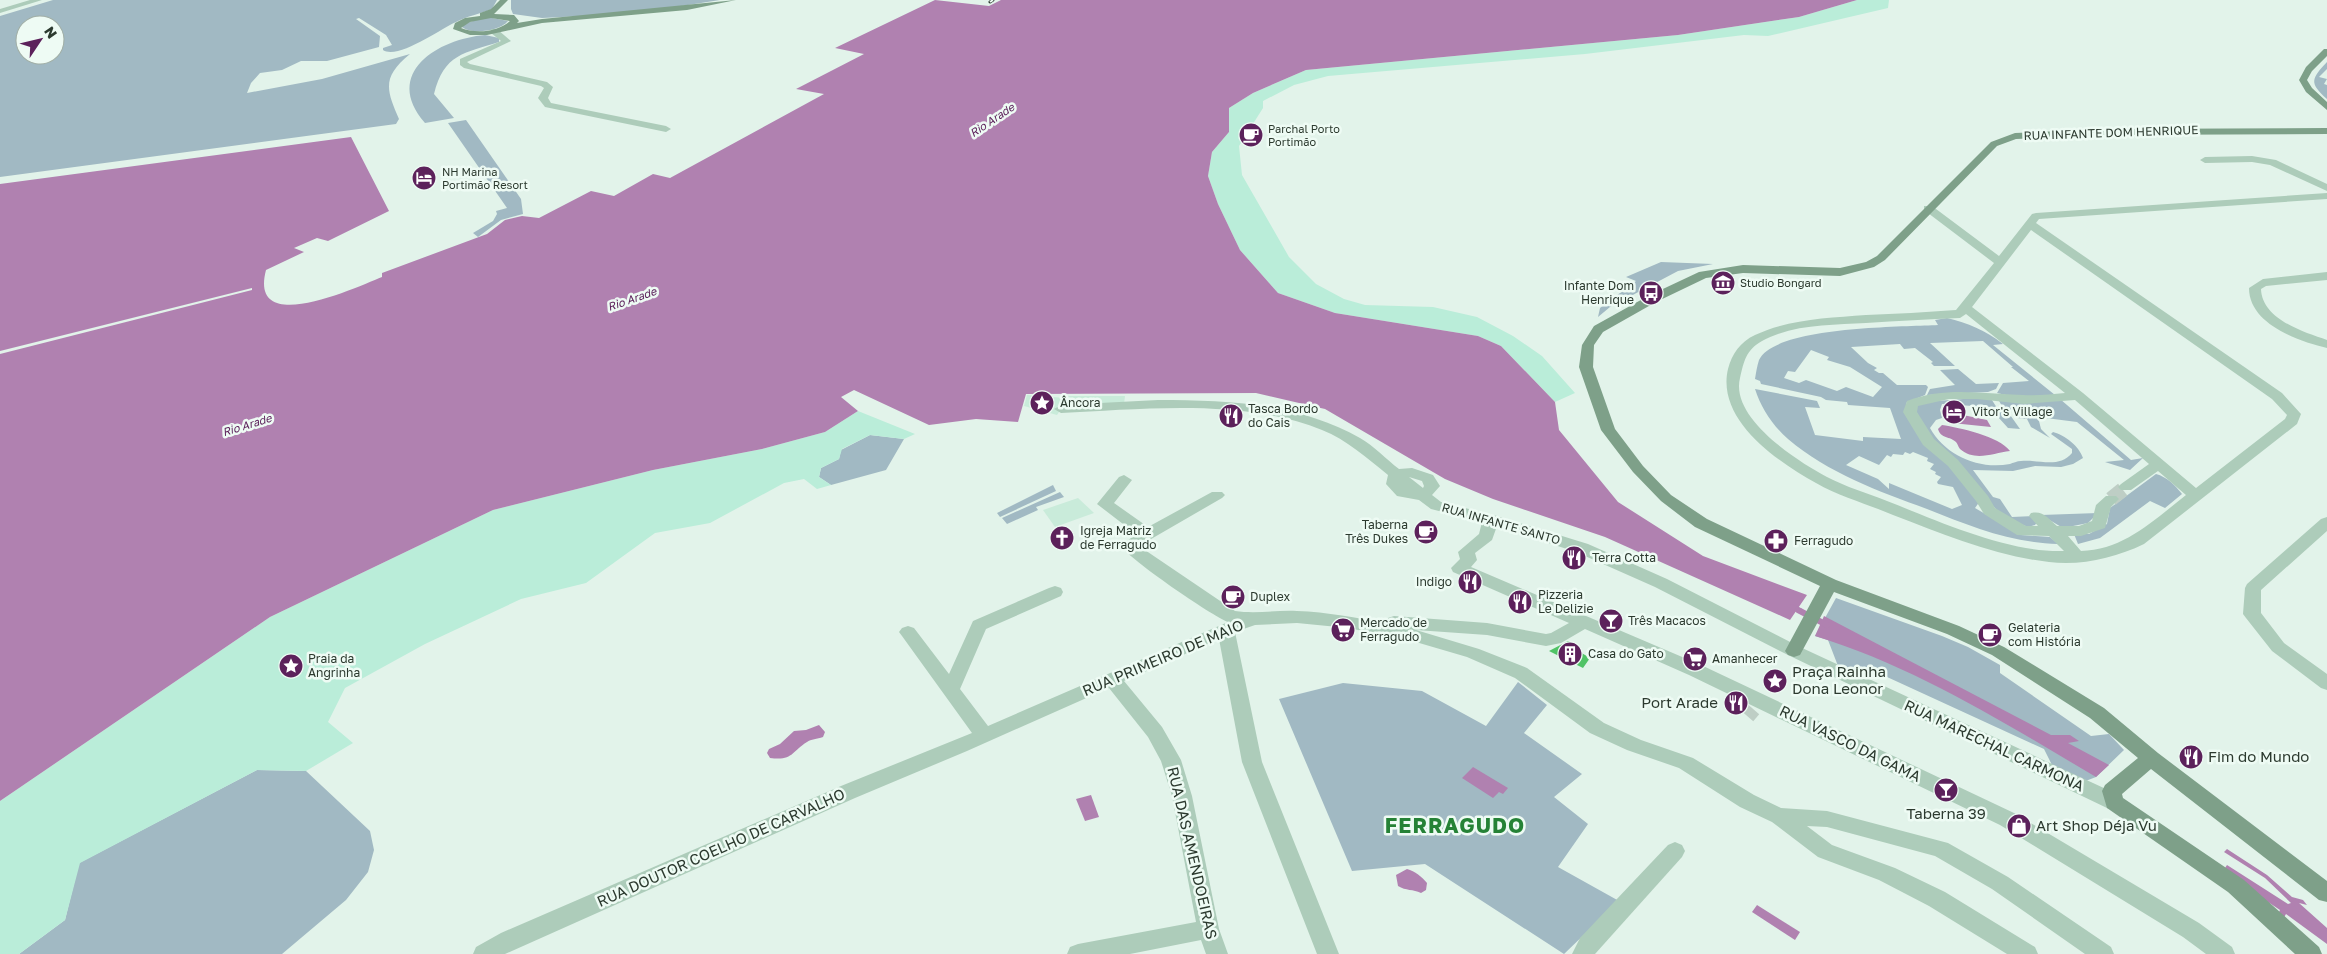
<svg xmlns="http://www.w3.org/2000/svg" width="2327" height="954" font-family="'Golos Text',sans-serif">
  <rect width="100%" height="100%" fill="#e2f3ea"/>
  <!-- green -->
  <g fill="#a1b9c3" fill-rule="evenodd">
    <path d="M53,0H497L492,9C480,14 467,16 456,22C440,29 398,60 383,50V48L392,45L386,35L359,18L356,19L380,36L379,47L327,61H301L282,70L260,73L251,83L247,93L322,79L410,54C382,77 386,89 399,119L396,124L0,177V16ZM25,25H55V55H25Z"/>
    <polygon points="511,0 720,0 669,8 581,16 542,18 513,14 511,9"/>
    <path d="M487,17L508,21C500,31 472,35 462,27L466,23Z"/>
    <path d="M485,35L499,38V42C464,53 444,54 434,94L454,118L425,123C382,73 438,39 485,35Z"/>
    <path d="M2327,62V69L2319,77L2327,79L2324,84L2327,85V99C2309,83 2311,79 2327,62Z"/>
    <polygon points="466,120 521,199 523,214 501,220 478,237 473,233 493,221 497,214 496,211 507,208 448,123"/>
    <polygon points="1661,262 1713,264 1678,271 1610,307 1598,317 1600,308 1636,281 1626,277"/>
    <path d="M1947,318C1968,323 1985,330 2003,344L1993,345L2055,395L2015,397L1997,393L2003,383L2029,381L2011,367H2013L1983,341L1930,343L1955,366H1934L1931,363L1933,362L1915,348L1904,349L1900,344L1851,347L1868,363L1877,368L1874,370L1879,373H1883L1897,385H1926L1928,387L1925,395L1906,403L1946,462L1980,501L1975,508L2021,535L2050,537L2058,544C2011,543 1970,526 1927,509C1878,491 1828,473 1788,439C1773,426 1761,408 1755,389L1817,401L1820,408L1805,407L1815,435L1863,441V437L1901,439L1890,408L1848,405L1847,402L1826,400L1821,397L1761,384L1760,381L1755,379C1756,373 1757,366 1759,360C1775,326 1903,327 1938,325L1935,320ZM1811,350L1829,357L1827,360L1850,367L1882,387L1873,397L1846,387L1837,391L1806,380L1799,383L1784,378L1788,371L1795,372ZM1905,452L1910,454L1913,452L1928,458L1927,461L1934,464L1930,469L1936,472L1935,474L1941,477L1937,482L1938,484L1953,487L1962,505L1952,509L1889,483V489L1878,479L1846,465L1859,456L1879,465L1887,455L1891,457L1893,454L1903,455Z"/>
    <polygon points="1958,369 1976,384 1999,383 1996,389 1988,392 1927,395 1930,389 1955,385 1940,370"/>
    <path d="M1990,397L1999,411L2008,412L2020,429L2008,428L1989,407L1942,404L1940,410L1942,418L1936,420L1930,428C1945,455 1978,470 2010,464C2013,463 2017,461 2021,461C2038,459 2059,469 2072,453V449L2051,434L2053,432C2065,435 2079,446 2083,458L2073,464L2061,467L2035,466L2013,471L1973,470L1993,497L2000,499L2012,517L2034,516L2038,521L2035,525L2028,527L2002,516L1957,465L1931,441L1914,407L1923,402Z"/>
    <polygon points="1998,399 2060,399 2131,460 2143,458 2130,470 2105,462 2124,460 2077,422 2038,417 2041,429 2050,438 2031,427 2027,419 2017,418 2012,410 2003,408"/>
    <polygon points="870,435 904,439 886,470 831,485 819,477 821,468 839,459 841,450"/>
    <path d="M2156,474C2167,477 2175,485 2182,494L2165,508L2150,501L2100,538L2078,544L2074,534H2089L2107,524L2110,508Z"/>
    <polygon points="1053,485 1056,491 1000,517 997,513"/>
    <polygon points="1060,492 1064,497 1036,507 1038,510 1007,524 1002,518"/>
    <polygon points="2098,513 2088,523 2063,528 2041,515"/>
    <polygon points="1836,598 1942,636 1968,647 2000,665 2000,673 2091,736 2109,734 2124,750 2096,777 2083,782 2055,771 2044,749 1874,671 1855,674 1838,666 1828,640 1815,636"/>
    <polygon points="1518,682 1547,705 1524,733 1582,774 1554,797 1588,824 1558,867 1619,901 1564,954 1425,864 1352,871 1279,699 1343,683 1422,691 1486,726"/>
    <polygon points="257,770 306,771 370,831 374,850 368,872 346,900 282,954 19,954 65,920 79,863"/>
  </g>
  <!-- sand -->
  <g fill="#baedd9">
    <polygon points="1857,0 1889,0 1888,8 1768,36 1744,35 1585,54 1328,76 1294,85 1263,101 1263,108 1239,146 1242,175 1289,257 1316,284 1344,299 1365,305 1433,307 1477,317 1513,336 1542,356 1575,393 1555,402 1501,346 1478,336 1335,313 1278,293 1240,250 1218,204 1208,176 1212,152 1229,132 1229,108 1253,93 1306,70 1678,35 1799,17"/>
    <polygon points="858,411 915,434 904,439 870,435 842,449 839,459 821,468 819,477 831,485 817,489 804,479 784,483 710,523 655,533 586,583 521,599 425,644 345,688 328,722 353,743 306,771 257,770 80,863 65,920 19,954 0,954 0,801 270,617 493,510 653,470 762,449 825,432"/>
  </g>
  <!-- plaza -->
  <g fill="#c9ebda">
    <polygon points="1027,395 1066,398 1067,396 1125,396 1124,404 1061,404 1061,409 1057,415 1024,406"/>
    <polygon points="1078,498 1094,513 1055,527 1043,510"/>
  </g>
  <!-- water -->
  <g fill="#b081b0">
    <path d="M935,0L989,6L1001,0H1857L1799,17L1678,35L1306,70L1253,93L1229,108V132L1212,152L1208,176L1218,204L1240,250L1278,293L1335,313L1478,336L1501,346L1555,402L1559,430L1618,502L1703,556L1807,595L1790,620L1605,537L1493,499L1445,479L1325,409L1256,393L1026,394L1018,422L976,419L929,425L854,390L841,397L858,411L825,432L762,449L653,470L493,510L270,617L0,801V184L351,137L389,211L328,241L317,238L294,248L304,252L266,270C248,338 357,287 382,277V273L487,234L505,220L522,216L539,218L591,191L614,196L653,174L670,178L824,94L796,89L864,54L835,48Z"/>
    <polygon points="1963,415 1987,420 1991,427 1952,423 1949,418"/>
    <path d="M1942,425C1960,428 1999,436 2010,451C1993,453 1975,462 1960,449C1958,447 1958,444 1956,442C1950,436 1941,439 1938,429Z"/>
    <path d="M1824,616L2051,735H2070L2079,741L2068,743L2109,765L2096,777C2006,724 1916,667 1815,636Z"/>
    <path d="M819,725L825,732L823,737C817,739 811,739 807,742C791,752 793,761 770,758L767,753L769,749L780,744L794,731L806,730Z"/>
    <polygon points="1473,767 1508,788 1503,794 1499,792 1493,798 1462,778"/>
    <polygon points="1091,795 1099,817 1085,821 1076,799"/>
    <polygon points="2227,849 2267,875 2292,897 2303,900 2307,905 2299,903 2327,928 2327,944 2286,914 2283,919 2277,916 2280,910 2247,888 2225,868 2227,865 2288,904 2291,903 2265,878 2224,852"/>
    <path d="M1407,869C1415,871 1422,877 1427,883L1426,890L1421,893C1413,889 1406,891 1398,886L1396,875Z"/>
    <polygon points="1757,905 1800,932 1795,940 1752,912"/>
  </g>
  <!-- pier -->
  <polygon fill="#e2f3ea" points="252,288 252,290 0,354 0,351"/>
  <g fill="none" stroke-linecap="round" stroke-linejoin="round">
    <!-- stream-far1 -->
    <polyline stroke="#b081b0" stroke-width="5" points="1792,607 1801,611"/>
    <!-- stream -->
    <polyline stroke="#b081b0" stroke-width="6" points="1798,610 1827,625"/>
  </g>
  <!-- building -->
  <polygon fill="#50c366" points="1568,641 1579,646 1575,649 1590,658 1583,668 1549,651"/>
  <g fill="none" stroke-linecap="round" stroke-linejoin="round">
    <!-- street-tunnel-far1 -->
    <polyline stroke="#becec5" stroke-width="15" stroke-dasharray="15 8" stroke-linecap="butt" points="2111,499 2126,487"/>
    <!-- street-tunnel -->
    <polyline stroke="#becec5" stroke-width="19" stroke-dasharray="19 10" stroke-linecap="butt" points="1746,715 1752,708"/>
    <!-- street -->
    <g fill="#adccba" fill-rule="evenodd">
      <polygon points="30,0 42,0 0,13 0,9"/>
      <polygon points="491,29 497,29 511,41 467,62 470,64 547,82 553,87 548,98 551,103 666,126 671,129 666,132 545,107 538,98 544,88 541,86 464,68 460,65 460,59 501,41 491,33"/>
      <polygon points="2252,156 2276,160 2327,184 2327,191 2270,165 2252,162 2205,163 2200,160 2205,157"/>
      <path d="M2327,193V199L2039,219L2036,223L2282,393L2301,414L2297,424L2144,544C2115,558 2081,566 2049,562C1995,556 1943,534 1893,515C1868,504 1840,497 1816,483C1778,462 1716,420 1728,369C1732,354 1740,342 1755,335C1789,319 1828,318 1866,315C1896,314 1926,312 1956,310L1994,263L1924,210V206H1932L1999,256L2032,214L2036,213ZM2031,230L2272,399L2287,415L2285,419L2196,488L2083,393L1972,307ZM1966,314L2065,393C2051,394 2037,396 2023,395C1982,394 1946,386 1907,401L1903,412L1923,445L1948,466L1976,501L1984,514L2017,535L2049,536L2064,551C2008,553 1938,521 1887,501C1867,493 1846,487 1827,477C1797,461 1730,418 1740,378C1744,361 1746,350 1762,341C1793,324 1832,325 1866,323C1897,321 1929,319 1960,318ZM1949,399H1977L2024,404L2075,400L2149,464L2121,484L2118,487L2121,490H2131L2158,471L2186,495C2154,520 2124,550 2081,551L2068,536H2081L2105,528L2111,507L2119,499L2116,496H2106L2096,505L2092,521L2079,526H2057C2049,519 2043,510 2031,513L2029,516L2038,526H2026L1995,508L1988,496L1958,460L1934,439L1917,412L1918,406Z"/>
      <path d="M2327,272V280L2266,286L2261,289C2262,319 2303,332 2327,340V348C2298,341 2249,324 2249,288L2263,279Z"/>
      <path d="M1158,400C1226,400 1299,403 1360,438C1374,446 1386,459 1399,469L1412,468L1433,475L1440,486L1432,495L1441,502L1497,516L1588,544L1667,579L1800,647L2121,796L2124,802L2121,808L2114,810L2107,808L1788,655L1655,587L1576,552L1497,526L1492,540L1475,553L1477,560L1471,567L1701,665L2014,813L2199,923L2232,947L2235,954H2206L2183,937L2000,825L1689,675L1585,629L1561,643L1546,646L1487,635L1416,630L1479,649L1527,668L1604,723L1641,740L1693,758L1754,795L1781,808L1827,811L1948,843L2008,877L2111,947L2114,954H2085L1992,889L1935,856L1827,827L1807,826L1832,845L1895,868L1945,892L2035,947L2038,954H2007L1929,906L1879,880L1818,857L1772,822L1740,807L1679,768L1627,750L1590,733L1515,678L1467,657L1409,640L1348,628L1297,623L1255,625L1235,632L1262,762L1339,954H1317L1242,762L1219,639L1124,681L1162,727L1181,760L1192,796L1219,929L1228,954H1206L1201,940L1130,954H1067L1070,947L1078,944L1196,922L1172,796L1161,761L1148,737L1109,688L967,751L855,798L505,954H473L476,947L501,933L841,786L972,733L902,636L899,632L902,628L908,626L914,628L949,674L973,621L1049,588L1055,586L1061,588L1063,592L1061,596L986,629L960,689L988,726L1228,622C1212,616 1129,559 1121,546L1136,534L1097,504L1119,477L1124,475L1132,480L1114,503L1148,527L1212,492H1222L1225,495L1222,498L1139,546L1235,611C1256,614 1276,610 1297,611C1327,612 1357,618 1386,623L1388,618L1394,616L1487,623L1546,634L1551,633L1569,623L1453,572L1451,568L1460,559L1458,552L1479,534L1482,522L1431,509L1419,500L1397,496L1386,484L1388,475C1367,458 1347,440 1322,430C1245,398 1142,409 1061,413L1054,409L1061,405ZM1409,477L1422,481L1424,486L1423,488Z"/>
      <polygon points="2327,517 2327,531 2261,590 2261,613 2284,643 2327,674 2327,690 2321,688 2272,651 2246,618 2243,614 2245,588 2247,584 2321,519"/>
      <polygon points="1675,842 1682,845 1685,851 1682,857 1595,954 1572,954 1580,938 1668,845"/>
    </g>
    <!-- secondary -->
    <g fill="#7ea089" fill-rule="evenodd">
      <path d="M500,0H508L494,14L514,15L519,21L517,23L542,19L736,0L687,10L542,23L487,35H470L453,29L455,23L465,18L480,16V13L491,9ZM491,18L510,21C498,32 476,34 461,28L470,22Z"/>
      <polygon points="2324,49 2327,49 2327,56 2312,71 2307,80 2312,88 2327,102 2327,110 2306,92 2299,80 2306,67"/>
      <polygon points="2327,128 2327,134 2106,135 2016,139 1997,146 1885,260 1874,267 1840,276 1743,273 1706,278 1656,302 1603,332 1594,345 1593,367 1615,429 1643,466 1671,495 1707,519 1836,580 1959,626 2004,647 2104,708 2158,753 2327,881 2327,902 2319,900 2151,769 2122,794 2123,798 2244,880 2319,947 2322,954 2295,954 2228,892 2107,808 2102,791 2105,785 2138,758 2090,718 1992,655 1947,634 1834,592 1800,655 1794,657 1788,655 1785,651 1820,586 1695,527 1661,501 1633,472 1601,430 1579,367 1582,345 1594,326 1648,296 1699,272 1743,265 1840,268 1866,262 1877,256 1991,142 2015,133 2106,129"/>
    </g>
    <defs>
      <polyline id="rail" points="990,2 993,0"/>
    </defs>
    <!-- rail casing -->
    <use href="#rail" stroke="#2c3a2f" stroke-width="3"/>
    <!-- rail -->
    <use href="#rail" stroke="#eefbf4" stroke-width="2" stroke-dasharray="6" stroke-linecap="butt"/>
  </g>
  <!-- icons -->
  <defs>
    <symbol id="cafe-disc" viewBox="-11 -11 22 22"><circle r="9.5" fill="#5c215b" stroke="#eefbf4"/><path d="M-5.5-4.5H6V0H3Q3 3.5 0 3.5H-2.5Q-5.5 3.5-5.5 0ZM3-3.2v2h1.7v-2ZM-6 4.5H4V6H-6Z" fill="#fff"/></symbol>
    <symbol id="hotel-disc" viewBox="-11 -11 22 22"><circle r="9.5" fill="#5c215b" stroke="#eefbf4"/><path d="M-6-4.5h1.5V1H6V5H4.5V3h-9V5H-6ZM-4 0a1.8 1.8 0 1 1 3.6 0ZM.5 0V-2.5h3Q6-2.5 6 0Z" fill="#fff"/></symbol>
    <symbol id="museum-disc" viewBox="-11 -11 22 22"><circle r="9.5" fill="#5c215b" stroke="#eefbf4"/><path d="M0-6L6-3V-2H-6V-3ZM-5-1h2V3h-2ZM-1-1h2V3h-2ZM3-1h2V3H3ZM-6 4H6V6H-6Z" fill="#fff"/></symbol>
    <symbol id="bus-disc" viewBox="-11 -11 22 22"><circle r="9.5" fill="#5c215b" stroke="#eefbf4"/><path d="M-5-6H5V4H4V6H2V4H-2V6H-4V4H-5ZM-3.5-4V0h7V-4ZM-3.5 1.2v1.5H-2V1.2ZM2 1.2v1.5H3.5V1.2Z" fill="#fff"/></symbol>
    <symbol id="sight-disc" viewBox="-11 -11 22 22"><circle r="9.5" fill="#5c215b" stroke="#eefbf4"/><path d="M0-6L1.8-2.2L6-1.7L2.9 1.2L3.7 5.4L0 3.3L-3.7 5.4L-2.9 1.2L-6-1.7L-1.8-2.2Z" fill="#fff"/></symbol>
    <symbol id="restaurant-disc" viewBox="-11 -11 22 22"><circle r="9.5" fill="#5c215b" stroke="#eefbf4"/><path d="M-5-6h1v4h1v-4h1v4h1v-4h1v5L-1.5 .5V6h-2V.5L-5-1ZM5-6V6H3V1.5H1.5Q1.5-4 5-6Z" fill="#fff"/></symbol>
    <symbol id="church-disc" viewBox="-11 -11 22 22"><circle r="9.5" fill="#5c215b" stroke="#eefbf4"/><path d="M-1.2-6h2.4v3.5h3.3v2.4h-3.3V6h-2.4V-.1h-3.3v-2.4h3.3Z" fill="#fff"/></symbol>
    <symbol id="pharmacy-disc" viewBox="-11 -11 22 22"><circle r="9.5" fill="#5c215b" stroke="#eefbf4"/><path d="M-2-6h4v4h4v4h-4v4h-4v-4h-4v-4h4Z" fill="#fff"/></symbol>
    <symbol id="bar-disc" viewBox="-11 -11 22 22"><circle r="9.5" fill="#5c215b" stroke="#eefbf4"/><path d="M-6-5H6L.8 .8V4.5H3.5V6h-7V4.5H-.8V.8Z" fill="#fff"/></symbol>
    <symbol id="supermarket-disc" viewBox="-11 -11 22 22"><circle r="9.5" fill="#5c215b" stroke="#eefbf4"/><path d="M-6-5.5h2.5l.6 2H6L4.5 2H-2.5L-4.4-4H-6ZM-1.5 3.2a1.3 1.3 0 1 0 .1 0ZM3 3.2a1.3 1.3 0 1 0 .1 0Z" fill="#fff"/></symbol>
    <symbol id="building-disc" viewBox="-11 -11 22 22"><circle r="9.5" fill="#5c215b" stroke="#eefbf4"/><path d="M-4-6H4V6H1V3H-1V6H-4ZM-2.5-4.3h1.7v1.8h-1.7ZM.8-4.3h1.7v1.8H.8ZM-2.5-1h1.7V.8h-1.7ZM.8-1h1.7V.8H.8Z" fill="#fff"/></symbol>
    <symbol id="shop-disc" viewBox="-11 -11 22 22"><circle r="9.5" fill="#5c215b" stroke="#eefbf4"/><path d="M-5-2.5h2.3a2.7 3.5 0 0 1 5.4 0H5L5.5 6h-11ZM-1.5-2.5h3a1.5 2.3 0 0 0-3 0Z" fill="#fff"/></symbol>
  </defs>
  <g fill-rule="evenodd">
    <use href="#cafe-disc" x="1237" y="121" width="28" height="28"/>
    <use href="#hotel-disc" x="410" y="164" width="28" height="28"/>
    <use href="#museum-disc" x="1709" y="269" width="28" height="28"/>
    <use href="#bus-disc" x="1637" y="279" width="28" height="28"/>
    <use href="#sight-disc" x="1028" y="389" width="28" height="28"/>
    <use href="#hotel-disc" x="1940" y="398" width="28" height="28"/>
    <use href="#restaurant-disc" x="1217" y="402" width="28" height="28"/>
    <use href="#cafe-disc" x="1412" y="518" width="28" height="28"/>
    <use href="#church-disc" x="1048" y="524" width="28" height="28"/>
    <use href="#pharmacy-disc" x="1762" y="527" width="28" height="28"/>
    <use href="#restaurant-disc" x="1560" y="544" width="28" height="28"/>
    <use href="#restaurant-disc" x="1456" y="568" width="28" height="28"/>
    <use href="#cafe-disc" x="1219" y="583" width="28" height="28"/>
    <use href="#restaurant-disc" x="1506" y="588" width="28" height="28"/>
    <use href="#bar-disc" x="1597" y="607" width="28" height="28"/>
    <use href="#supermarket-disc" x="1329" y="616" width="28" height="28"/>
    <use href="#cafe-disc" x="1976" y="621" width="28" height="28"/>
    <use href="#building-disc" x="1556" y="640" width="28" height="28"/>
    <use href="#supermarket-disc" x="1681" y="645" width="28" height="28"/>
    <use href="#sight-disc" x="277" y="652" width="28" height="28"/>
    <use href="#sight-disc" x="1761" y="667" width="28" height="28"/>
    <use href="#restaurant-disc" x="1722" y="689" width="28" height="28"/>
    <use href="#restaurant-disc" x="2177" y="743" width="28" height="28"/>
    <use href="#bar-disc" x="1932" y="776" width="28" height="28"/>
    <use href="#shop-disc" x="2005" y="812" width="28" height="28"/>
  </g>
  <g text-anchor="middle" stroke-width="5" stroke-linejoin="round" paint-order="stroke">
    <!-- far-water labels -->
    <g font-size="11" font-style="italic" fill="#5c215b" stroke="#eefbf4">
      <text transform="translate(992 120) rotate(-34)" y="4">Rio Arade</text>
      <text transform="translate(632 299) rotate(-19)" y="4">Rio Arade</text>
      <text transform="translate(247 425) rotate(-17)" y="4">Rio Arade</text>
    </g>
    <!-- far-poi labels -->
    <g font-size="11" fill="#2c3a2f" stroke="#eefbf4" text-anchor="start">
      <text x="1268" y="133">Parchal Porto<tspan x="1268" dy="13">Portimão</tspan></text>
      <text x="442" y="176">NH Marina<tspan x="442" dy="13">Portimão Resort</tspan></text>
      <text x="1740" y="287">Studio Bongard</text>
    </g>
    <!-- street labels -->
    <g font-size="12" fill="#2c3a2f" stroke="#eefbf4">
      <text transform="translate(2111 133) rotate(-2)" y="4">RUA INFANTE DOM HENRIQUE</text>
      <text transform="translate(1501 524) rotate(16)" y="4">RUA INFANTE SANTO</text>
    </g>
    <!-- poi labels -->
    <g font-size="12" fill="#2c3a2f" stroke="#eefbf4" text-anchor="start">
      <text x="1634" y="290" text-anchor="end">Infante Dom<tspan x="1634" dy="14">Henrique</tspan></text>
      <text x="1060" y="407">Âncora</text>
      <text x="1248" y="413">Tasca Bordo<tspan x="1248" dy="14">do Cais</tspan></text>
      <text x="1972" y="416">Vitor's Village</text>
      <text x="1408" y="529" text-anchor="end">Taberna<tspan x="1408" dy="14">Três Dukes</tspan></text>
      <text x="1080" y="535">Igreja Matriz<tspan x="1080" dy="14">de Ferragudo</tspan></text>
      <text x="1794" y="545">Ferragudo</text>
      <text x="1592" y="562">Terra Cotta</text>
      <text x="1452" y="586" text-anchor="end">Indigo</text>
      <text x="1538" y="599">Pizzeria<tspan x="1538" dy="14">Le Delizie</tspan></text>
      <text x="1250" y="601">Duplex</text>
      <text x="1628" y="625">Três Macacos</text>
      <text x="1360" y="627">Mercado de<tspan x="1360" dy="14">Ferragudo</tspan></text>
      <text x="2008" y="632">Gelateria<tspan x="2008" dy="14">com História</tspan></text>
      <text x="1588" y="658">Casa do Gato</text>
      <text x="308" y="663">Praia da<tspan x="308" dy="14">Angrinha</tspan></text>
      <text x="1712" y="663">Amanhecer</text>
    </g>
    <!-- near-street labels -->
    <g font-size="15" fill="#2c3a2f" stroke="#eefbf4">
      <text transform="translate(1163 658) rotate(-23)" y="5">RUA PRIMEIRO DE MAIO</text>
      <text transform="translate(1850 744) rotate(26)" y="5">RUA VASCO DA GAMA</text>
      <text transform="translate(1994 746) rotate(25)" y="5">RUA MARECHAL CARMONA</text>
      <text transform="translate(721 848) rotate(-24)" y="5">RUA DOUTOR COELHO DE CARVALHO</text>
      <text transform="translate(1192 853) rotate(77)" y="5">RUA DAS AMENDOEIRAS</text>
    </g>
    <!-- near-poi labels -->
    <g font-size="15" fill="#2c3a2f" stroke="#eefbf4" text-anchor="start">
      <text x="1792" y="677">Praça Rainha<tspan x="1792" dy="17">Dona Leonor</tspan></text>
      <text x="1718" y="708" text-anchor="end">Port Arade</text>
      <text x="2208" y="762">Fim do Mundo</text>
      <text x="1946" y="819" text-anchor="middle">Taberna 39</text>
      <text x="2036" y="831">Art Shop Déja Vu</text>
    </g>
    <!-- near-district labels -->
    <g font-size="21" font-weight="bold" letter-spacing="1" fill="#258236" stroke="#eefbf4">
      <text x="1455" y="833">FERRAGUDO</text>
    </g>
  </g>
  <!-- north arrow -->
  <g transform="translate(40 40) rotate(55)"><circle r="24" fill="#eefbf4" stroke="#a0aea5"/>
  <path d="M0-4L9 19L0 12L-9 19Z" fill="#5c215b"/>
  <text y="-8" font-size="14" font-weight="bold" text-anchor="middle" fill="#2c3a2f">N</text>
  </g>
</svg>
